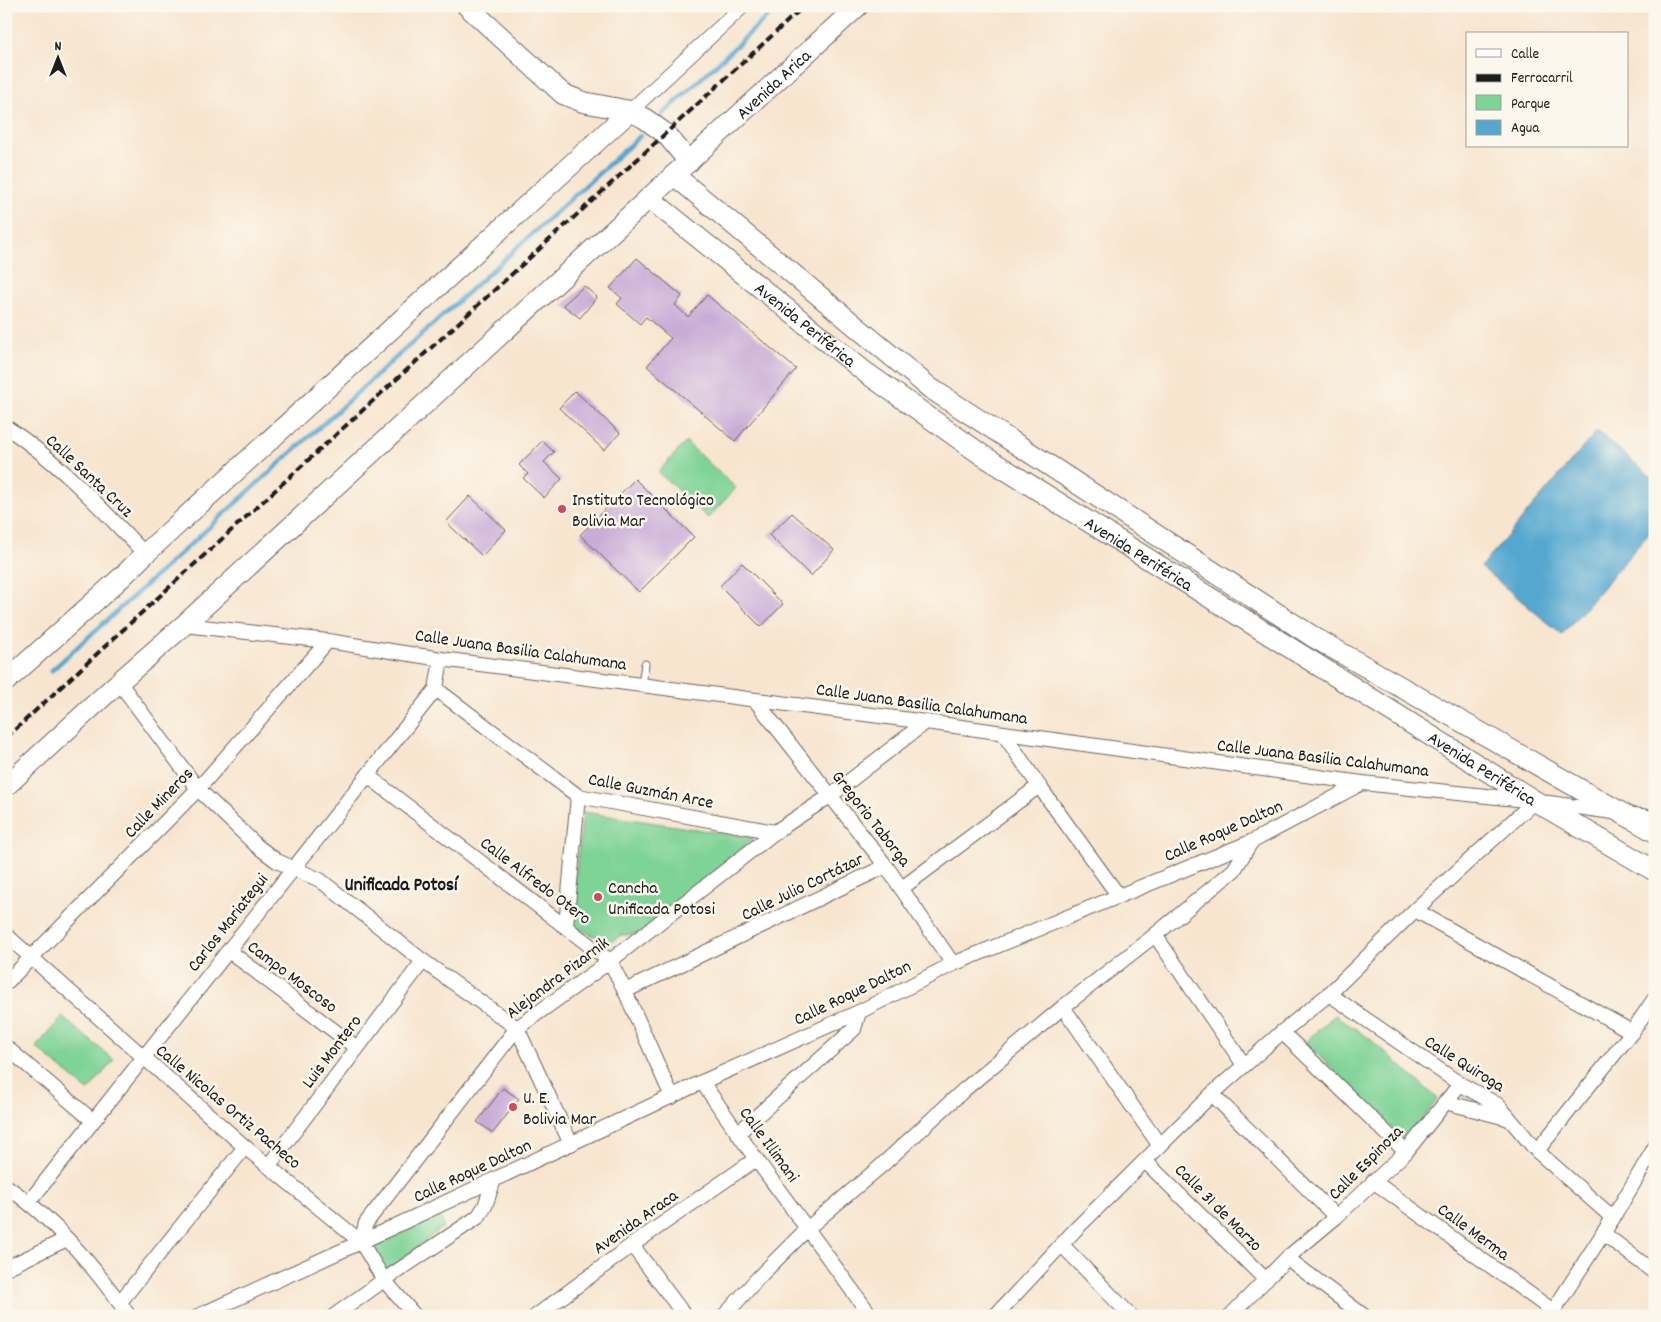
<svg xmlns="http://www.w3.org/2000/svg" width="1661" height="1322" font-family="Dekko,sans-serif">
  <rect width="100%" height="100%" fill="#fbf7ec"/>
  <filter id="ink" filterUnits="userSpaceOnUse"><feTurbulence type="fractalNoise" baseFrequency=".02" numOctaves="2"/><feDisplacementMap in="SourceGraphic" scale="10" xChannelSelector="R" yChannelSelector="G"/><feConvolveMatrix kernelMatrix="1 2 1 2 8 2 1 2 1" color-interpolation-filters="sRGB"/></filter>
  <filter id="wash" filterUnits="userSpaceOnUse"><feTurbulence type="fractalNoise" baseFrequency=".0096" numOctaves="4" result="noise"/><feDisplacementMap in="SourceGraphic" scale="20" xChannelSelector="R" yChannelSelector="G"/><feGaussianBlur stdDeviation="1.12" result="paint"/><feColorMatrix in="noise" values="0 0 0 0 0 0 0 0 0 0 0 0 0 0 0 0 0 1.4 0 .05"/><feComposite in="paint" operator="in"/></filter>
  <g filter="url(#wash)">
    <rect width="100%" height="100%" fill="#f7e5cf"/>
    <!-- green -->
    <g fill="#7ed396" stroke="#4d7859">
      <polygon points="686,442 736,488 708,518 658,472"/>
      <polygon points="583,812 754,838 642,934 621,935 610,943 570,925"/>
      <polygon points="1335,1015 1370,1039 1438,1099 1405,1141 1305,1042"/>
      <polygon points="62,1017 114,1060 88,1091 36,1047"/>
      <path d="M437,1216C442,1218 443,1221 443,1227L391,1269L383,1267L373,1251L376,1246Z"/>
    </g>
    <!-- water -->
    <polygon fill="#55a7d0" stroke="#386276" points="1597,431 1655,480 1655,526 1562,635 1481,567"/>
    <g fill="none" stroke-linecap="round" stroke-linejoin="round">
      <!-- stream -->
      <g stroke="#55a7d0" stroke-width="4.5">
        <polyline points="663,114 779,6"/>
        <polyline points="51,671 640,136"/>
      </g>
    </g>
    <g id="blocks">
      <!-- building -->
      <g fill="#c9abd7">
        <polygon points="637,258 682,296 675,305 688,317 707,295 796,369 735,441 647,366 671,338 646,317 640,324 617,304 622,298 610,288"/>
        <polygon points="584,286 597,297 580,318 563,305"/>
        <polygon points="575,391 620,433 604,450 559,408"/>
        <polygon points="542,441 554,452 544,462 562,479 544,498 523,478 528,474 519,465"/>
        <polygon points="635,479 694,537 639,592 580,535"/>
        <polygon points="470,496 506,530 482,556 446,522"/>
        <polygon points="792,513 834,550 811,576 769,535"/>
        <polygon points="742,563 783,604 761,627 720,586"/>
        <polygon points="503,1088 519,1099 493,1133 477,1122"/>
      </g>
    </g>
  </g>
  <g filter="url(#ink)">
    <use href="#blocks" fill-opacity="0" stroke="#69625b" stroke-width="1"/>
    <g fill="none" stroke-linecap="round" stroke-linejoin="round">
      <defs>
        <polyline id="lane" points="642,684 645,664"/>
        <g id="street">
          <polyline points="630,111 743,6"/>
          <path d="M6,427C59,462 101,508 145,554"/>
          <polyline points="184,625 328,641 441,659 926,722 1362,783 1535,801 1655,818"/>
          <polyline points="119,682 198,789 257,846 277,861 320,880 423,961 517,1028 571,1144"/>
          <polyline points="436,689 578,796 775,832"/>
          <polyline points="755,700 886,866 953,964"/>
          <polyline points="1003,733 1039,786 1118,895"/>
          <polyline points="368,776 610,961 625,991 672,1097"/>
          <polyline points="902,888 1039,786"/>
          <polyline points="1415,910 1632,1032"/>
          <polyline points="566,926 578,796"/>
          <polyline points="6,935 245,1147 361,1242 384,1280 415,1316"/>
          <polyline points="1155,935 1244,1065"/>
          <polyline points="229,951 357,1048"/>
          <polyline points="6,983 198,789 328,641"/>
          <polyline points="625,991 886,866"/>
          <polyline points="1329,994 1460,1084 1498,1105 1537,1151 1613,1218"/>
          <polyline points="1063,1007 1160,1146"/>
          <polyline points="1282,1032 1406,1152"/>
          <polyline points="6,1047 92,1120"/>
          <polyline points="702,1082 756,1159 871,1316"/>
          <polyline points="1212,1094 1336,1217"/>
          <polyline points="1445,1102 1510,1119"/>
          <polyline points="738,1133 854,1029 859,1012"/>
          <polyline points="1537,1151 1632,1032 1655,998"/>
          <polyline points="1145,1161 1266,1280"/>
          <polyline points="269,1165 423,961"/>
          <polyline points="1373,1181 1553,1311"/>
          <path d="M6,1186C55,1219 95,1268 129,1316"/>
          <polyline points="29,1202 436,689 441,659"/>
          <polyline points="1603,1233 1655,1273"/>
          <polyline points="361,1242 366,1223 517,1028 610,961 775,832 830,796 926,722"/>
          <polyline points="632,1245 685,1316"/>
          <polyline points="1063,1246 1131,1316"/>
          <polyline points="1287,1258 1364,1316"/>
          <polyline points="6,1268 67,1239"/>
          <polyline points="120,1302 245,1147"/>
          <polyline points="198,1316 361,1242 702,1082 859,1012 953,964 1251,842 1362,783"/>
          <polyline points="334,1316 384,1280 478,1217 485,1206 494,1180"/>
          <polyline points="536,1316 632,1245 756,1159"/>
          <polyline points="724,1316 759,1277 808,1228 881,1166 965,1089 1063,1007 1155,935 1234,870 1251,842"/>
          <polyline points="995,1316 1076,1229 1212,1094 1282,1032 1329,994 1415,910 1535,801"/>
          <polyline points="1230,1316 1287,1258 1336,1217 1406,1152 1460,1084"/>
          <polyline points="1550,1316 1613,1218 1655,1147"/>
        </g>
        <g id="secondary">
          <polyline points="467,6 563,94 583,102 630,111 644,118 666,134 689,162"/>
          <polyline points="674,175 930,388 1315,638 1655,832"/>
          <path id="s1" d="M649,198L865,372L982,455L1535,801L1655,871"/>
          <polyline points="6,681 123,576 145,554 630,111"/>
          <path id="s2" d="M6,786L119,682L184,625L858,6"/>
        </g>
      </defs>
      <!-- lane casing -->
      <use href="#lane" stroke="#69625b" stroke-width="9"/>
      <!-- street casing -->
      <use href="#street" stroke="#69625b" stroke-width="16"/>
      <!-- secondary casing -->
      <use href="#secondary" stroke="#69625b" stroke-width="22"/>
      <!-- lane -->
      <use href="#lane" stroke="#fff" stroke-width="7"/>
      <!-- street -->
      <use href="#street" stroke="#fff" stroke-width="14"/>
      <!-- secondary -->
      <use href="#secondary" stroke="#fff" stroke-width="20"/>
      <!-- rail -->
      <path stroke="#1c1c1c" stroke-width="4" stroke-dasharray="8 4" stroke-linecap="butt" d="M6,738C271,492 539,251 804,6"/>
    </g>
  </g>
  <!-- markers -->
  <g fill="#d1495b" stroke="#fbf7ec" stroke-width="2">
    <circle cx="562" cy="509" r="5"/>
    <circle cx="598" cy="897" r="5"/>
    <circle cx="513" cy="1107" r="5"/>
  </g>
  <g text-anchor="middle" stroke-width="5" stroke-linejoin="round" paint-order="stroke">
    <!-- street labels -->
    <g font-size="18" fill="#1c1c1c" stroke="#fbf7ec">
      <text dy="6" stroke="none"><textPath href="#s2" startOffset="1040">Avenida Arica</textPath></text>
      <text dy="6" stroke="none"><textPath href="#s1" startOffset="201">Avenida Periférica</textPath></text>
      <text transform="translate(90 475) rotate(43)" y="6">Calle Santa Cruz</text>
      <text dy="6" stroke="none"><textPath href="#s1" startOffset="606">Avenida Periférica</textPath></text>
      <text transform="translate(521 649) rotate(8)" y="6">Calle Juana Basilia Calahumana</text>
      <text transform="translate(922 703) rotate(8)" y="6">Calle Juana Basilia Calahumana</text>
      <text transform="translate(1323 757) rotate(7)" y="6">Calle Juana Basilia Calahumana</text>
      <text dy="6" stroke="none"><textPath href="#s1" startOffset="1011">Avenida Periférica</textPath></text>
      <text transform="translate(651 790) rotate(11)" y="6">Calle Guzmán Arce</text>
      <text transform="translate(158 802) rotate(-46)" y="6">Calle Mineros</text>
      <text transform="translate(872 818) rotate(52)" y="6">Gregorio Taborga</text>
      <text transform="translate(1223 830) rotate(-24)" y="6">Calle Roque Dalton</text>
      <text transform="translate(536 880) rotate(37)" y="6">Calle Alfredo Otero</text>
      <text transform="translate(802 886) rotate(-26)" y="6">Calle Julio Cortázar</text>
      <text transform="translate(227 922) rotate(-52)" y="6">Carlos Mariategui</text>
      <text transform="translate(293 976) rotate(37)" y="6">Campo Moscoso</text>
      <text transform="translate(557 977) rotate(-37)" y="6">Alejandra Pizarnik</text>
      <text transform="translate(852 992) rotate(-26)" y="6">Calle Roque Dalton</text>
      <text transform="translate(331 1051) rotate(-53)" y="6">Luis Montero</text>
      <text transform="translate(1465 1063) rotate(32)" y="6">Calle Quiroga</text>
      <text transform="translate(229 1106) rotate(40)" y="6">Calle Nicolas Ortiz Pacheco</text>
      <text transform="translate(770 1144) rotate(54)" y="6">Calle Illimani</text>
      <text transform="translate(1365 1162) rotate(-45)" y="6">Calle Espinoza</text>
      <text transform="translate(472 1170) rotate(-25)" y="6">Calle Roque Dalton</text>
      <text transform="translate(1219 1207) rotate(45)" y="6">Calle 31 de Marzo</text>
      <text transform="translate(635 1221) rotate(-35)" y="6">Avenida Araca</text>
      <text transform="translate(1474 1231) rotate(36)" y="6">Calle Merma</text>
    </g>
    <!-- poi labels -->
    <g font-size="18" fill="#1c1c1c" stroke="#fbf7ec" text-anchor="start">
      <text x="572" y="505">Instituto Tecnológico<tspan x="572" dy="21">Bolivia Mar</tspan></text>
      <text x="608" y="893">Cancha<tspan x="608" dy="21">Unificada Potosi</tspan></text>
      <text x="523" y="1103">U. E.<tspan x="523" dy="21">Bolivia Mar</tspan></text>
    </g>
    <!-- neighbourhood labels -->
    <g font-size="19" font-weight="bold" fill="#1c1c1c" stroke="#fbf7ec">
      <text x="401" y="890">Unificada Potosí</text>
    </g>
  </g>
  <!-- margin -->
  <rect width="1661" height="1322" fill="none" stroke="#fbf7ec" stroke-width="25"/>
  <!-- legend -->
  <rect x="1466" y="32" width="162" height="115" fill="#fbf7ec" stroke="#a29f99"/>
  <rect x="1476" y="49" width="25" height="8" fill="#ffffff" stroke="#a29f99"/>
  <text x="1511" y="58" font-size="15" fill="#1c1c1c">Calle</text>
  <rect x="1476" y="74" width="25" height="8" fill="#1c1c1c" stroke="#a29f99"/>
  <text x="1511" y="82" font-size="15" fill="#1c1c1c">Ferrocarril</text>
  <rect x="1476" y="95" width="25" height="15" fill="#7ed396" stroke="#a29f99"/>
  <text x="1511" y="108" font-size="15" fill="#1c1c1c">Parque</text>
  <rect x="1476" y="120" width="25" height="15" fill="#55a7d0" stroke="#a29f99"/>
  <text x="1511" y="132" font-size="15" fill="#1c1c1c">Agua</text>
  <!-- north arrow -->
  <g transform="translate(58 58)" stroke="#fbf7ec" stroke-width="4" paint-order="stroke">
  <path d="M0-4L9 19L0 12L-9 19Z" fill="#1c1c1c"/>
  <text y="-8" font-size="14" font-weight="bold" text-anchor="middle" fill="#1c1c1c">N</text>
  </g>
</svg>
